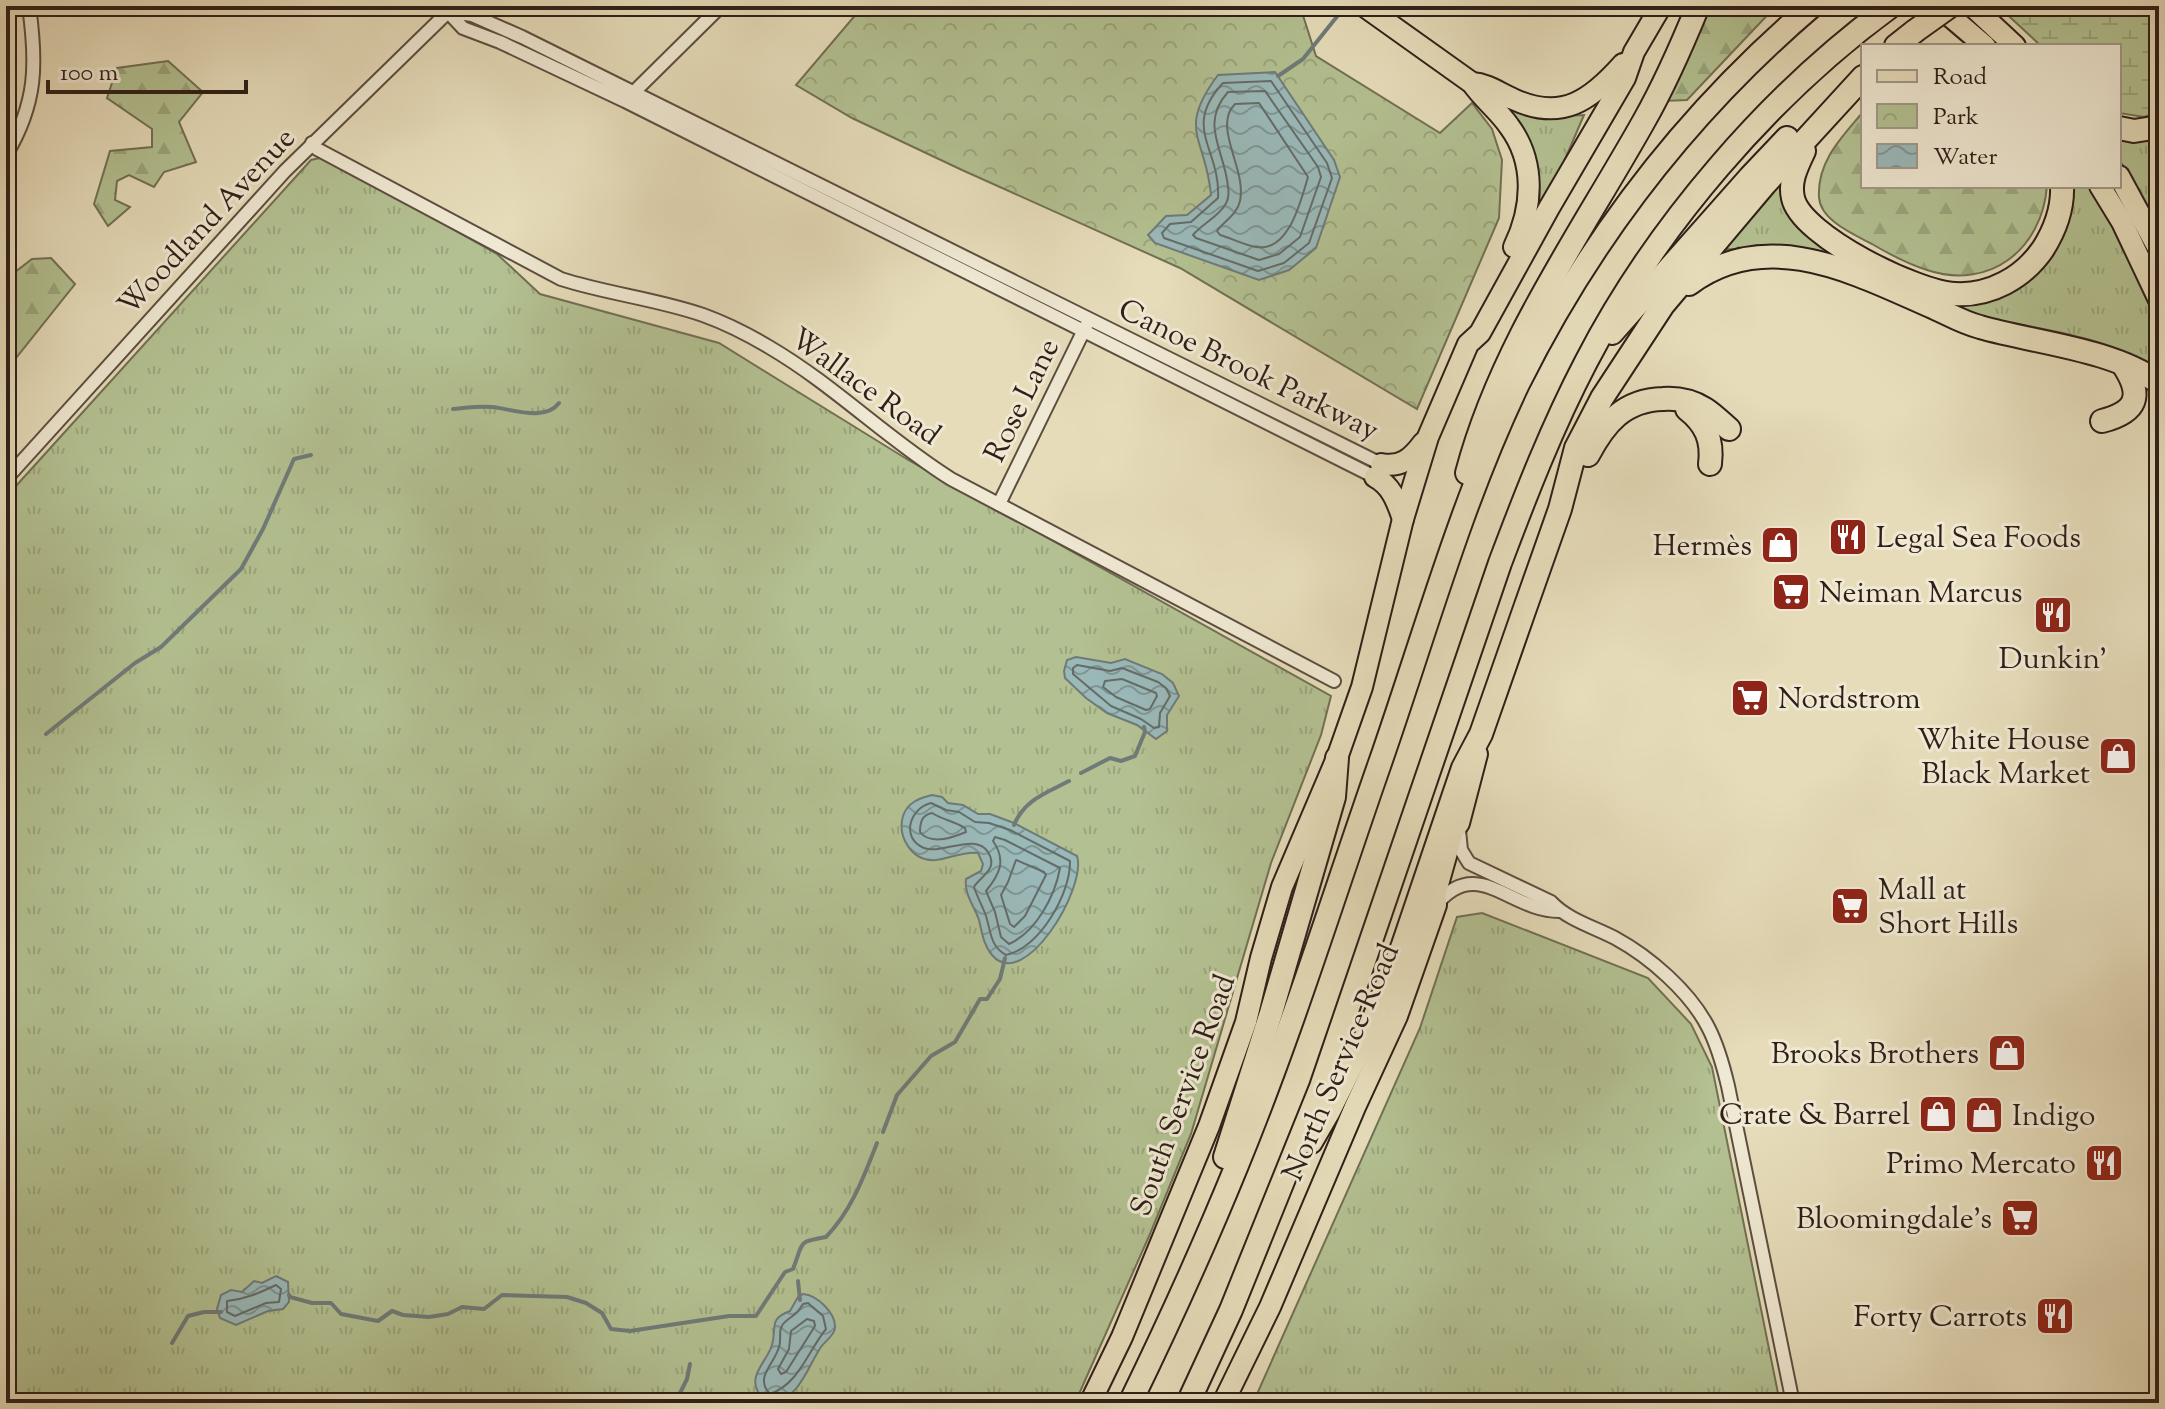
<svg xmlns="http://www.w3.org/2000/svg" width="2165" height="1409" font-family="'Sorts Mill Goudy',serif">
  <defs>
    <pattern id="grass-tufts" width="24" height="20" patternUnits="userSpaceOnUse" patternTransform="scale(2)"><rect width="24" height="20" fill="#b3c091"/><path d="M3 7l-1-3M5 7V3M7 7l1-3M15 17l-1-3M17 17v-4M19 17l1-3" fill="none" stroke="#9aa57c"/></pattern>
    <pattern id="forest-firs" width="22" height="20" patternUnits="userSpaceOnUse" patternTransform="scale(2)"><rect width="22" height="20" fill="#b3c091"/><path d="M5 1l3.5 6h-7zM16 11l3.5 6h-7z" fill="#9aa57c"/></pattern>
    <pattern id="wetland-marsh" width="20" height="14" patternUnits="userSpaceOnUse" patternTransform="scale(2)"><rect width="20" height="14" fill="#b3c091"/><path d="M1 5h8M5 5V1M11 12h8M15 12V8" fill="none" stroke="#9aa57c"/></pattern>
    <pattern id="park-crowns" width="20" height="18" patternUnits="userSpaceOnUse" patternTransform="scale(2)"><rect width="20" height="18" fill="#b3c091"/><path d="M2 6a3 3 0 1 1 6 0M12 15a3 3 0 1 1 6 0" fill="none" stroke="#9aa57c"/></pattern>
    <pattern id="water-waves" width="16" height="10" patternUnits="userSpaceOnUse" patternTransform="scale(2)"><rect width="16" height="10" fill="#9ab9b9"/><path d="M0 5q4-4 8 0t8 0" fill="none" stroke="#7e9695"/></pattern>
  </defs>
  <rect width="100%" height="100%" fill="#e6dcba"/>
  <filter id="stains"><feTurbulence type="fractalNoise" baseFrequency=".0025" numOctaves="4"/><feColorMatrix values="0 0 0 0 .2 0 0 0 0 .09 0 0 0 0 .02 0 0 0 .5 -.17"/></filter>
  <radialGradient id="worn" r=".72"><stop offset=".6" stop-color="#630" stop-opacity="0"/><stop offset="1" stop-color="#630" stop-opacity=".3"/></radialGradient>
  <!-- grass -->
  <g fill="url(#grass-tufts)" stroke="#717054" stroke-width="2">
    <polygon points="1505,106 1542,117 1584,115 1563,164 1529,230 1535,212"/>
    <polygon points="2119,137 2154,138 2156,143 2159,142 2159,228 2119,159"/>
    <polygon points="324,157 497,254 540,294 719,343 910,461 1331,696 1321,735 1271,863 1191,1134 1150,1234 1075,1403 6,1403 6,497 311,160"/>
    <polygon points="1786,169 1784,185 1852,265 1784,250 1724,249"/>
    <path d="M2069,186H2090L2122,242L2159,322V374C2099,326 2017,332 1947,306L2011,289Z"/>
    <polygon points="1482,913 1648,978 1691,1024 1712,1067 1780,1403 1253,1403 1420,1028 1457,917"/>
  </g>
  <!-- forest -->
  <g fill="url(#forest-firs)" stroke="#717054" stroke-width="2">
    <polygon points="1709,6 1776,6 1687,100 1664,101"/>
    <polygon points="168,61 203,92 179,122 196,162 164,172 154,187 129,175 117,181 115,200 130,207 108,226 94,204 110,151 152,147 152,129 107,98 117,68"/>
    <path d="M1863,112V186H2047C2042,249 1990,291 1927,270C1908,264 1889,254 1872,244C1853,234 1820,220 1819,197C1817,161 1842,137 1863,112Z"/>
    <polygon points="51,258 75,284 8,368 6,366 6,279 32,259"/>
  </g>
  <!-- wetland -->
  <polygon fill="url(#wetland-marsh)" stroke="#717054" stroke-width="2" points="1998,6 2151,6 2159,13 2159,112 2144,117 2119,113 2119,46 2041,46"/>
  <!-- park -->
  <polygon fill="url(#park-crowns)" stroke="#717054" stroke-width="2" points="863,6 1300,6 1316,56 1440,133 1472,103 1492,129 1502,160 1499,218 1417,409 1180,268 962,170 852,118 796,85"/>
  <!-- water -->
  <g fill="url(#water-waves)" stroke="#6f7b79" stroke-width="2">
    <path d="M1275,72L1334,160L1340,177L1316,248L1289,270L1259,280L1155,243L1148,235L1166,216L1187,215L1211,195C1206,137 1176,131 1218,75Z"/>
    <polygon points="1076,657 1111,663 1125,659 1162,674 1173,683 1179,696 1167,715 1167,731 1156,739 1137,725 1107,713 1086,698 1065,678 1064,671 1067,660"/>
    <path d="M932,795L942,797L948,803L963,805L978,814H990L1014,823L1077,856C1087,888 1024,993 992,955C983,944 982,932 979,920C974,905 964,895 966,879L981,871L983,864L978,853C963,851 949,859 936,860C912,862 897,837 903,816C907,803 919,798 932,795Z"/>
    <polygon points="276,1276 288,1282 289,1302 283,1309 268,1311 236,1325 220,1318 217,1309 221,1295 231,1290 242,1292 254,1281 262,1283"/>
    <path d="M803,1294C817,1295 836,1313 835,1328C834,1336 825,1341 821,1347C808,1366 800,1396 775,1403C769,1405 763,1400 760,1395C746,1376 767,1362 772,1345C777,1328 768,1319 790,1311L798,1297Z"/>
  </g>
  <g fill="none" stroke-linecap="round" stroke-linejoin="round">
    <!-- shore -->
    <g stroke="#646c68" stroke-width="2">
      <path d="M1271,81L1327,163L1332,178L1309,243L1284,263L1258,271L1164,238L1162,233L1170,224L1191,222L1218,198C1221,149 1181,128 1223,83Z"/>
      <path d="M1265,91L1318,167L1321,177L1300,237L1279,254L1259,260L1196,238L1193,235C1202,224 1218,217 1225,205C1229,199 1229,193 1228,187C1225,151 1199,124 1228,92Z"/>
      <path d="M1259,103L1308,177C1301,200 1289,253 1256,247C1244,245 1231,238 1220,235L1217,231C1224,221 1237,215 1240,201C1247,169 1212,127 1235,104Z"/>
      <polygon points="1077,665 1110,671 1122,668 1158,682 1166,688 1170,696 1160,713 1159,727 1154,728 1141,719 1111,706 1073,674 1073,668"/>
      <polygon points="1122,679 1156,693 1157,696 1150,709 1146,710 1116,697 1103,687 1105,681"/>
      <path d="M931,803L946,810L959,812L975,822L989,823L1010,830L1070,861C1071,893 1039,949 1006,955C989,946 991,929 985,913C981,904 977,896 974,887C980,876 999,870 988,852C976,832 941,855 924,848C900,838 910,808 931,803Z"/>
      <path d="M932,813C943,820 954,821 965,828L966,832C952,838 930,845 920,832C920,822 922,815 932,813Z"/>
      <path d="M995,837L1005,840L1060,868C1055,896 1036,932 1009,944L1001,937L995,912L986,891C999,875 1007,861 993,841Z"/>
      <polygon points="1016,860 1044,872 1046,875 1025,916 1014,927 1010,924 1001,895 1008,882"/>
      <path d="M276,1285L281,1289L279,1302L266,1303L235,1316L227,1312V1301C246,1299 259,1293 276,1285Z"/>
      <path d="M803,1304L808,1303L823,1316L826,1329C808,1351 799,1384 770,1394C754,1377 774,1365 779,1347C782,1339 777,1328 785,1322C794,1314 796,1316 803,1304Z"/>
      <polygon points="807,1319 814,1321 815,1326 786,1372 781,1374 778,1369 789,1349 791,1331"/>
    </g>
    <!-- stream -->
    <g stroke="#6f7b79" stroke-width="4">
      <polyline points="1278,76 1303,59 1339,14"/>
      <path d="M453,409C465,408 479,406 492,407C512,409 545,422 559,403"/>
      <polyline points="46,734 135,663 161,647 241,569 263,529 294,459 311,455"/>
      <polyline points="1081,773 1110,758 1121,761 1135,756 1145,732 1144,727"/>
      <path d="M1014,825C1024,800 1046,793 1069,781"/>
      <polyline points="883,1132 897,1095 931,1056 955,1042 980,999 987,999 1000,979 1005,958"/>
      <polyline points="798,1281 800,1300"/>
      <path d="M289,1295L290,1297L312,1303H331L341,1314L378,1321L392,1311L403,1315L429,1317L448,1314L462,1307L484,1309L502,1295L567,1297L586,1303L602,1313L611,1329L630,1331L729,1316H756L785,1272L793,1269C804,1241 797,1242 826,1237C852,1210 864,1176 877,1143"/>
      <polyline points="172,1343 188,1316 204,1312 221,1312"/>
      <polyline points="675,1403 687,1379 690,1364"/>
    </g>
    <defs>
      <g id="street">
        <polyline points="412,6 472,15 522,37 1381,464 1375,477 625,101 500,42 463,28 448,12"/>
        <polyline points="630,96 721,6"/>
        <path d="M312,143L317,149L561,279C608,294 657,299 703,315C725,323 749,335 769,347C834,385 887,439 951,479L1334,681"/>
        <path d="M6,155C37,103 37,64 29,6"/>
        <polyline points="6,479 285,171 452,8"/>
        <polyline points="999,504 1086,326"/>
        <path d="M1459,830L1461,850L1469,863L1551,902C1568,920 1594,927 1615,938C1650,957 1690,992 1708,1027C1718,1046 1723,1065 1728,1086L1793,1403"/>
        <path d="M1437,904C1478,855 1511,912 1560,911"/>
      </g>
      <g id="primary">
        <path d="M1364,6L1472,83C1483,99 1498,110 1509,126C1536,162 1533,208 1514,247"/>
        <polyline points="1938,6 1985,46"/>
        <polyline points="1972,6 2015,46"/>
        <path d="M1472,83C1488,84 1499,93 1513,99C1562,122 1591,100 1623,64"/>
        <polyline points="2119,176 2159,250"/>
        <polyline points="2100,186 2122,222 2159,300"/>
        <path d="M1381,464C1401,468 1412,458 1423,443"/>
        <path d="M1375,477C1392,486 1397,502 1403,519"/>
        <polyline points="1090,1403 1122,1337 1209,1126 1246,1022 1261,958 1282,887 1337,758 1362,687 1403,519 1428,437 1468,344 1480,333 1549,208 1625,78 1634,52 1661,6"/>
        <polyline points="1223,1403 1270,1307 1355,1107 1397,1016 1436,905 1435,895 1453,831 1459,823 1477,754"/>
      </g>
      <g id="highway">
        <polyline points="1896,46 1915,31"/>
        <polyline points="2119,128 2134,131 2159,127"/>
        <path d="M1804,151C1797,166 1789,181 1793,198C1801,236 1918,293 1955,294C1990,296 2023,278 2043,249C2055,230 2063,209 2062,186"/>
        <path d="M1689,284C1768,225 1857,274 1935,308C1950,315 1964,323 1980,327C2035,343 2113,349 2159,383"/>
        <polyline points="1612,333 1750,177 1787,138"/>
        <path d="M1687,409C1706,424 1713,440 1710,464"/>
        <path d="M2102,421C2137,412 2143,396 2124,366"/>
        <path d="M1588,455C1605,423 1624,400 1663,399C1677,398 1692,401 1705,409C1713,414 1721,422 1729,429"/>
        <path d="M1467,473C1501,345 1580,235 1644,121C1665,84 1682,45 1698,6"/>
        <polyline points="1311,1142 1329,1111 1370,1028 1403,945 1463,768 1481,734 1524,611 1560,509 1576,448 1602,398 1663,305 1765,184 1863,77"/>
        <polyline points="1225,1157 1271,1013 1334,797 1337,758"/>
        <path d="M1130,1403C1168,1325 1204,1246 1237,1165C1291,1034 1333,897 1380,763C1424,637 1460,505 1518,384C1590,239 1689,111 1812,6"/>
        <path d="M1188,1403L1231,1310L1321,1087L1500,563C1526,494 1552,427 1586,362C1655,228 1769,95 1891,6"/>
      </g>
    </defs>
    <!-- street casing -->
    <use href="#street" stroke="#5d4e40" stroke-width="16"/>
    <!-- primary casing -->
    <use href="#primary" stroke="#2f1f18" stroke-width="24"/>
    <!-- highway casing -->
    <use href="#highway" stroke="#2f1f18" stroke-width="26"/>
    <!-- street -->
    <use href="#street" stroke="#efe8d2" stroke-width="12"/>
    <!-- primary -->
    <use href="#primary" stroke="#e6dcba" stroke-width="20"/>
    <!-- highway -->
    <use href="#highway" stroke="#e6dcba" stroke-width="22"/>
    <defs>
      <polyline id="highway-bridge" points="1915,31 1950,6"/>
    </defs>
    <!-- highway-bridge casing -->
    <use href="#highway-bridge" stroke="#2f1f18" stroke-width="26" stroke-linecap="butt"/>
    <!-- highway-bridge -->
    <use href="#highway-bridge" stroke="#e6dcba" stroke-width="22"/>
  </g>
  <!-- icons -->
  <defs>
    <symbol id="restaurant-square" viewBox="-11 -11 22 22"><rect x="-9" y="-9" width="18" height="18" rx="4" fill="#8f2418" stroke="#efe8d2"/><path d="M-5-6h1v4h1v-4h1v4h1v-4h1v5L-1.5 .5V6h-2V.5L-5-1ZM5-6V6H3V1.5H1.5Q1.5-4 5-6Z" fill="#fff"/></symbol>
    <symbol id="shop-square" viewBox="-11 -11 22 22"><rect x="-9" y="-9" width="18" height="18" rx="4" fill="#8f2418" stroke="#efe8d2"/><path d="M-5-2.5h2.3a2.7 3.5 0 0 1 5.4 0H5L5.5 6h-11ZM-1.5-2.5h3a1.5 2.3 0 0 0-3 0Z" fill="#fff"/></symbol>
    <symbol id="supermarket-square" viewBox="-11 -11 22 22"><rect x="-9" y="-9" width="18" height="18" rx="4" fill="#8f2418" stroke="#efe8d2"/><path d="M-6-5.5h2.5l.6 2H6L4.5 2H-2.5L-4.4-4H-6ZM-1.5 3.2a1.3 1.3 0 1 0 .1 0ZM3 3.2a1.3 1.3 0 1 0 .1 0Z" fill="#fff"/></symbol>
  </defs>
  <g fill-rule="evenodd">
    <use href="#restaurant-square" x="1826" y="515" width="44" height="44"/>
    <use href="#shop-square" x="1758" y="523" width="44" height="44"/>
    <use href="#supermarket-square" x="1769" y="570" width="44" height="44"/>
    <use href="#restaurant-square" x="2031" y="593" width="44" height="44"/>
    <use href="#supermarket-square" x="1728" y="676" width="44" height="44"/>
    <use href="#shop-square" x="2096" y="734" width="44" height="44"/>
    <use href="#supermarket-square" x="1828" y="884" width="44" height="44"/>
    <use href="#shop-square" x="1985" y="1031" width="44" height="44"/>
    <use href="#shop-square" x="1916" y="1092" width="44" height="44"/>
    <use href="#shop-square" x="1962" y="1093" width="44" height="44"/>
    <use href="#restaurant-square" x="2082" y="1141" width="44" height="44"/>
    <use href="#supermarket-square" x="1998" y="1196" width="44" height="44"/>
    <use href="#restaurant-square" x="2033" y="1294" width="44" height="44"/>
  </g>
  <g text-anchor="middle" stroke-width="6" stroke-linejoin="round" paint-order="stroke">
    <!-- street labels -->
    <g font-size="30" fill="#2f1f18" stroke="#efe8d2">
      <text transform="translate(206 221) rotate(-47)" y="10">Woodland Avenue</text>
      <text transform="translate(1249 369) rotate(26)" y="10">Canoe Brook Parkway</text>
      <text transform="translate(866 386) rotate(36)" y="10">Wallace Road</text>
      <text transform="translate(1021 400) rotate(-64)" y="10">Rose Lane</text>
      <text transform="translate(1340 1062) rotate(-67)" y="10">North Service Road</text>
      <text transform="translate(1182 1095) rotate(-70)" y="10">South Service Road</text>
    </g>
    <!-- poi labels -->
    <g font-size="30" fill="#2f1f18" stroke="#efe8d2" text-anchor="end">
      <text x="1876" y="547" text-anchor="start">Legal Sea Foods</text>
      <text x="1752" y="555">Hermès</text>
      <text x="1819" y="602" text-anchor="start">Neiman Marcus</text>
      <text x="2053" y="668" text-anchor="middle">Dunkin'</text>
      <text x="1778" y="708" text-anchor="start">Nordstrom</text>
      <text x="2090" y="749">White House<tspan x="2090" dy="34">Black Market</tspan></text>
      <text x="1878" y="899" text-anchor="start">Mall at<tspan x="1878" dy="34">Short Hills</tspan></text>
      <text x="1979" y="1063">Brooks Brothers</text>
      <text x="1910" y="1124">Crate &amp; Barrel</text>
      <text x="2012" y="1125" text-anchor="start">Indigo</text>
      <text x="2076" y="1173">Primo Mercato</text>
      <text x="1992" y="1228">Bloomingdale's</text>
      <text x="2027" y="1326">Forty Carrots</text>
    </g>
  </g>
  <!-- margin -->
  <rect width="2165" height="1409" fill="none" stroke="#e6dcba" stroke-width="32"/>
  <rect x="8" y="8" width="2149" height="1393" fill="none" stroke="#2f1f18" stroke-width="4"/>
  <rect x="16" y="16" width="2133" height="1377" fill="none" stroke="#2f1f18" stroke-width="2"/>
  <!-- legend -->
  <rect x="1861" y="44" width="260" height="144" fill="#efe8d2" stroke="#a29888" stroke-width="2"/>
  <rect x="1877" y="70" width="40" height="12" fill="#e6dcba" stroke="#a29888" stroke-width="2"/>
  <text x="1933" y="84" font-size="24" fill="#2f1f18">Road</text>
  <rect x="1877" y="104" width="40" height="24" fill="url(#park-crowns)" stroke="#a29888" stroke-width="2"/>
  <text x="1933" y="124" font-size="24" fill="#2f1f18">Park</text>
  <rect x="1877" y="144" width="40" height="24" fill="url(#water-waves)" stroke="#a29888" stroke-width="2"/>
  <text x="1933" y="164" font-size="24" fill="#2f1f18">Water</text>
  <!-- scale -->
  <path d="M48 80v12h198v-12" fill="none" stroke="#2f1f18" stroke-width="4"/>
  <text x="60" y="80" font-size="24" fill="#2f1f18" stroke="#efe8d2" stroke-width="6" paint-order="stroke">100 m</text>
  <rect width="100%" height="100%" filter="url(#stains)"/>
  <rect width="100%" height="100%" fill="url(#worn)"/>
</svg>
